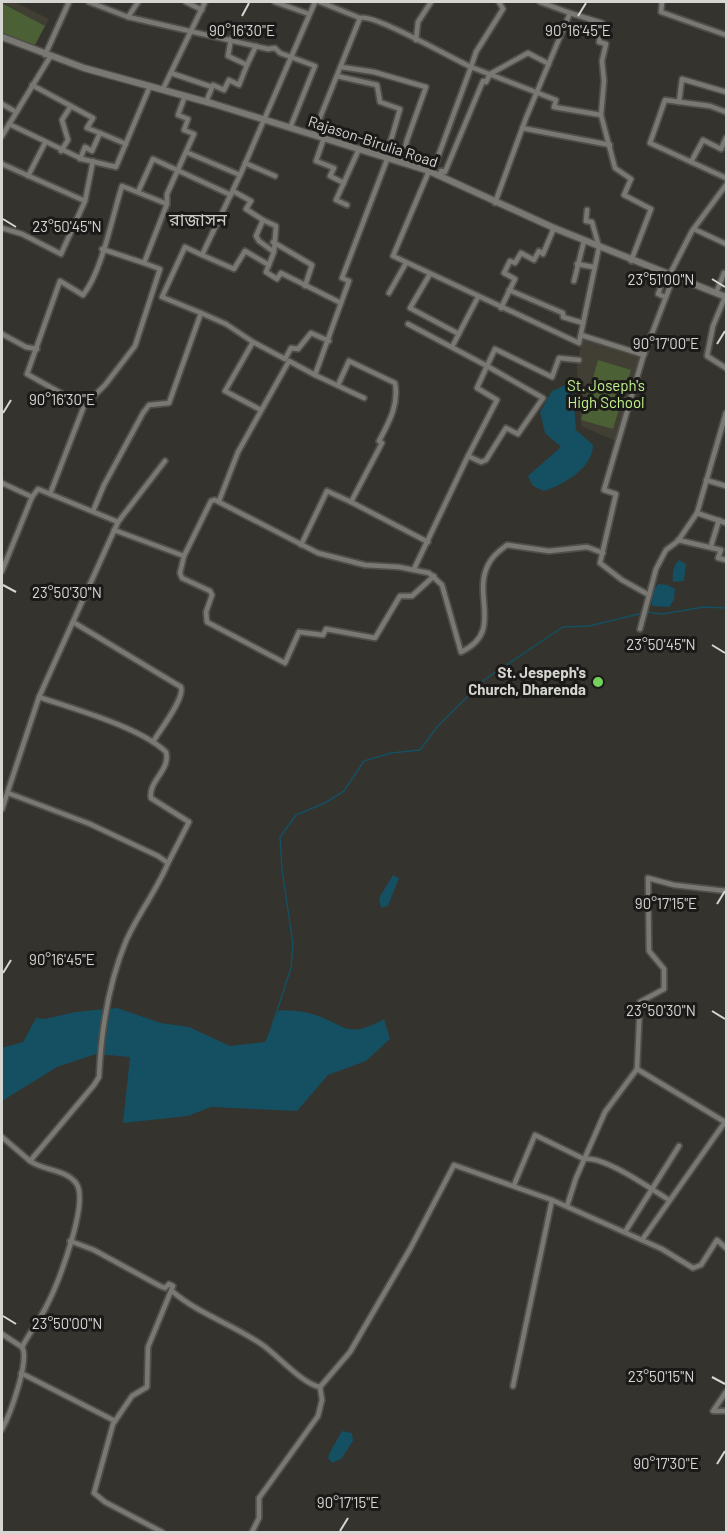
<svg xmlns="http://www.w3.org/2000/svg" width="728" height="1534" font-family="Barlow,'Noto Sans Bengali',sans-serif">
  <rect width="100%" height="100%" fill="#34332d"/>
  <!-- built -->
  <g fill="#413e33">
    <polygon points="2,2 15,2 49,19 31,53 2,38 2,36 44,26"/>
    <polygon points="583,335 643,356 618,442 581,426 577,367"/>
  </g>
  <!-- green -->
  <g fill="#4b6034">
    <polygon points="2,3 45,26 31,52 2,36"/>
    <polygon points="598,360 631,370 613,429 581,420"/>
  </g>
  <!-- water -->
  <g fill="#154f62">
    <path d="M566,385L573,389L576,430L593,445C593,468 563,485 544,491L533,486L528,476L561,447L545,433L540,412L552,391Z"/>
    <path d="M679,560L686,564L684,581L673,582C672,574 673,565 679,560Z"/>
    <polygon points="658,584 668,585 675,589 674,600 669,607 652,606 652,593"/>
    <polygon points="393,875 399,878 388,906 381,908 379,898"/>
    <path d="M117,1008L161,1023L189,1027L230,1046L265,1042L279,1010C289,1011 299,1010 308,1013C344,1021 343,1042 384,1019L390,1039L366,1061L328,1075L297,1111L211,1107L188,1116L123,1123L130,1057L96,1054L57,1067L2,1101V1048L23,1042L36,1018L45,1019L75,1012Z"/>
    <polygon points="342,1431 352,1433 353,1441 341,1459 332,1463 328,1458 329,1454"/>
  </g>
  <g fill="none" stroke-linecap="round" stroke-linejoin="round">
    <!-- stream -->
    <g stroke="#154f62" stroke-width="1.5">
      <polyline points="647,612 662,614 704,607 726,608"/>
      <polyline points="271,1029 291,968 293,944 282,870 280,837 296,815 325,803 344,791 364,761 391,753 420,750 437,727 484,680 563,627 589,626 643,613"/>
    </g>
    <defs>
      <g id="street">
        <polyline points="89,2 128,17 268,49 275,48 280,53 315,66 290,128"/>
        <polyline points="186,2 202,10"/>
        <polyline points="275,2 309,14"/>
        <polyline points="662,2 661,12 726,35"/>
        <polyline points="570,13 602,23 599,42 606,44 602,61 604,81 601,115"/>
        <polyline points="128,17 138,2"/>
        <path d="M360,18C373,13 453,59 471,67L476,52L503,9L499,2"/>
        <polyline points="416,40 418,22 431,2"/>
        <polyline points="45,55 69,2"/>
        <polyline points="247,65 256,46"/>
        <polyline points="341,67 374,72 426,87 407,140 402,162"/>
        <polyline points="171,73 212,87"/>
        <polyline points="337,76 377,85 380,102 400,109 386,157"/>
        <polyline points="32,85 93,118 87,128 100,133 92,151 85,147 80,159"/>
        <polyline points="163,89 205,2"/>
        <polyline points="206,102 213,85 224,90 229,80 239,85 247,65 228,56 231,39"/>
        <polyline points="679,102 682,79 726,92"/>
        <polyline points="2,104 16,112"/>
        <polyline points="726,112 710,106 665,100 650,143 726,178"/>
        <polyline points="9,124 82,159 116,167 150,86"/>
        <polyline points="522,128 610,145"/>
        <polyline points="100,133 126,144"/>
        <polyline points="313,135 360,18 320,2"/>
        <polyline points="2,136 50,57"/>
        <polyline points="324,138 316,161 334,168 330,176 344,183"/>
        <polyline points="61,151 68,140 62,120 71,106"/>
        <polyline points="186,152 240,175"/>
        <polyline points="691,162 703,140 721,149 726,138"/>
        <polyline points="245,163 275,176"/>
        <polyline points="2,164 85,201 61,254 22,234 2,228"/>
        <polyline points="429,171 393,256 579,343 599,247 592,222 586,221 587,210"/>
        <polyline points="432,173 471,67 556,100 554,107 601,115 615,168 631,179 624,195 651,209 631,261"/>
        <polyline points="28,176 45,143"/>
        <polyline points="441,176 441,171 445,172 483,81 486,82 490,74 528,53 549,64"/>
        <polyline points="233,191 251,201 246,209 263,220"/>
        <polyline points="138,192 153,159 231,195"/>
        <polyline points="85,201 93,161"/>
        <polyline points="495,203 526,118 570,13 540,2"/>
        <polyline points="167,204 167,194 194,134 184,130 188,119 178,115 185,96"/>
        <polyline points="347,205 336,200 359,149"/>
        <polyline points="694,229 726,244"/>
        <polyline points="273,242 312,265 305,286"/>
        <polyline points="102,249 144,263"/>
        <polyline points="274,252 276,226 263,220 256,236 259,241 274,252 266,272 277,279 281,273 341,303"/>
        <polyline points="202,255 234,269 245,251 269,265"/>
        <polyline points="577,264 593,267"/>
        <polyline points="430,274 410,308 459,334"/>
        <polyline points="670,274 692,231 726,185"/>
        <polyline points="574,281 584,241"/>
        <polyline points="660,289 658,294 665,297"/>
        <polyline points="509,290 563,313 563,317 583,323"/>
        <polyline points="389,293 406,263"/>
        <polyline points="716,293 724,273"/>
        <polyline points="725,297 713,326 707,356 726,368"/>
        <polyline points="501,308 515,279 504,273 510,261 515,263 521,253 534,260 539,251 543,254 554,228"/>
        <polyline points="201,313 226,324 253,342"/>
        <polyline points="408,324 487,366 477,388 497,400 468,456"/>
        <polyline points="2,334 26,347 37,349"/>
        <polyline points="581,335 644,355"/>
        <polyline points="452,347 478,297"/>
        <polyline points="315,375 364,398"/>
        <path d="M338,385L349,361L395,383C399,405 389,422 379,441L382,443L351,502L428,542"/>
        <polyline points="261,410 225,391 253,342 285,359 291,348 298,349 311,333 329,341"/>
        <polyline points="706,480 726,486"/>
        <polyline points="2,483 32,497 2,571"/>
        <path d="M50,494L84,406L27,374L60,281L83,295C102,272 112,217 122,186L167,204L144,263L160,269L135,346L105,385L84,406"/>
        <polyline points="219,501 238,452 289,361 315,375 349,281 342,278 388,157"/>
        <polyline points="93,511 104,485 143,413 149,405 169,403 201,313 162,297 185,247 202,255 241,173 315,2"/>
        <polyline points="697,513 726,523"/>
        <polyline points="118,522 165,461"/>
        <polyline points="114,530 184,556 180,573 182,578 210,591 212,595 206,612 207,622 285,663 299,632 323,635 326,629 375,638 400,596 412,596 434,576"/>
        <polyline points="678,540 721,550 718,558 726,560"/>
        <polyline points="301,545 327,491 351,502"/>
        <polyline points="711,546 719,520"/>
        <path d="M184,556L211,501L215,500L318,553L365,565L399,567L429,573L442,585L461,652C504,632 472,596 488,565C492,556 500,550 507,545L549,551L587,547L603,553"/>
        <polyline points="414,569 468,456 481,462 486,460 506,428 518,434 543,398 487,366 495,349 552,377 559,358 579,360"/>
        <polyline points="649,595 622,580 600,563 616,494 604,490 643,357 674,276"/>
        <path d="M73,622L181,687C185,698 160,730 153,742"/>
        <polyline points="640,629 656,569 666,550 678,541 697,513 726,413"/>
        <path d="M39,697C74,709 140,727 166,752C171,770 148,781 151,798L189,822L168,863"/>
        <polyline points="2,809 39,697 118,522 38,489 32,497"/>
        <polyline points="637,1069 725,1122 642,1240"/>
        <path d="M2,1137L30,1161L94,1085L99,1077C101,1032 109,982 126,941C138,914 157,890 168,863L158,856L90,824L8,793"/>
        <path d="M514,1185L535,1135L584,1159C603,1155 651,1189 669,1200"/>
        <polyline points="567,1206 576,1178 605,1112 637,1069 640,1002 664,989 664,969 649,951 648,878 674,885 726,891"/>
        <polyline points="625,1232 679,1146"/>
        <polyline points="70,1241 94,1250 160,1286 165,1288 169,1284 173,1286 148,1347 147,1387 132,1396 113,1424 94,1493 105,1502 162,1532"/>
        <path d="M172,1291C198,1314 237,1326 264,1346C279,1357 303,1384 320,1387L350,1352L410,1249L454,1165L552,1200L662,1249L693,1268L701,1265L717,1240L726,1248"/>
        <polyline points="2,1334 22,1347"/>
        <polyline points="21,1373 115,1421"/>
        <polyline points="513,1386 552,1200"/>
        <polyline points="726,1392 713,1411 726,1411"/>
        <path d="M2,1429C10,1415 30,1360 22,1347C30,1332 41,1318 48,1303C58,1283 90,1201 76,1183C65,1169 44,1171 30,1161"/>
        <polyline points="252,1532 259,1518 259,1498 318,1416 322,1400 320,1387"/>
      </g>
      <polyline id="secondary" points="2,37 84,68 214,104 429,171 554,228 726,297"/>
    </defs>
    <!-- street casing -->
    <use href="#street" stroke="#4f4e4a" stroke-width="8"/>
    <!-- secondary casing -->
    <use href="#secondary" stroke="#4f4e4a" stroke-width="9"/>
    <!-- street -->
    <use href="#street" stroke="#797872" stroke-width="4.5"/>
    <!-- secondary -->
    <use href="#secondary" stroke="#797872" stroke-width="6"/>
  </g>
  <!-- ticks -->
  <path fill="none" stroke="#d5d5d1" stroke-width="2" d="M242,16L249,3M578,16L586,3M3,219L16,227M712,279L725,287M717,344L725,331M3,413L11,400M3,585L16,592M712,645L725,653M717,904L725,891M3,973L11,960M712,1011L725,1019M3,1316L16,1324M712,1377L725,1384M717,1464L725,1451M340,1531L348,1518"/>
  <!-- markers -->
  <circle fill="#73d25c" stroke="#1b1a18" stroke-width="2" cx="598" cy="682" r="6"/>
  <g text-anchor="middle" stroke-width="6" stroke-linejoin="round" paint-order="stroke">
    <!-- street labels -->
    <g font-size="15" fill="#d5d5d1" stroke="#1b1a18">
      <text transform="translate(373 142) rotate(18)" y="5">Rajason-Birulia Road</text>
    </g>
    <!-- park labels -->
    <g font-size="15" fill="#c2f28c" stroke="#1b1a18">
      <text x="606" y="391">St. Joseph's<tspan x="606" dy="17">High School</tspan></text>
    </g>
    <!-- poi labels -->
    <g font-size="15" font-weight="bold" fill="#d5d5d1" stroke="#1b1a18" text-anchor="end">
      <text x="586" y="678">St. Jespeph's<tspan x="586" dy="17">Church, Dharenda</tspan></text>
    </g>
    <!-- quarter labels -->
    <g font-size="18" fill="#ceccc6" stroke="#1b1a18">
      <text x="198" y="226">রাজাসন</text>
    </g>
  </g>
  <g font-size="15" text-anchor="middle" fill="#d5d5d1" stroke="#1b1a18" stroke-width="6" stroke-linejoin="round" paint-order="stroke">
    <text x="242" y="36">90°16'30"E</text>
    <text x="578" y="36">90°16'45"E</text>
    <text x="67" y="232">23°50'45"N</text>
    <text x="661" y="285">23°51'00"N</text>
    <text x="666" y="349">90°17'00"E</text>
    <text x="62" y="405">90°16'30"E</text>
    <text x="67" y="598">23°50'30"N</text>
    <text x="661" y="650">23°50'45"N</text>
    <text x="666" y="909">90°17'15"E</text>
    <text x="62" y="965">90°16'45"E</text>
    <text x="661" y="1016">23°50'30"N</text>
    <text x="67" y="1329">23°50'00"N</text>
    <text x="661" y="1382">23°50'15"N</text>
    <text x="666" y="1469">90°17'30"E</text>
    <text x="348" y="1508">90°17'15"E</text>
  </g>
  <!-- border -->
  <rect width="728" height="1534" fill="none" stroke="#d5d5d1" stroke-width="6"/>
</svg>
